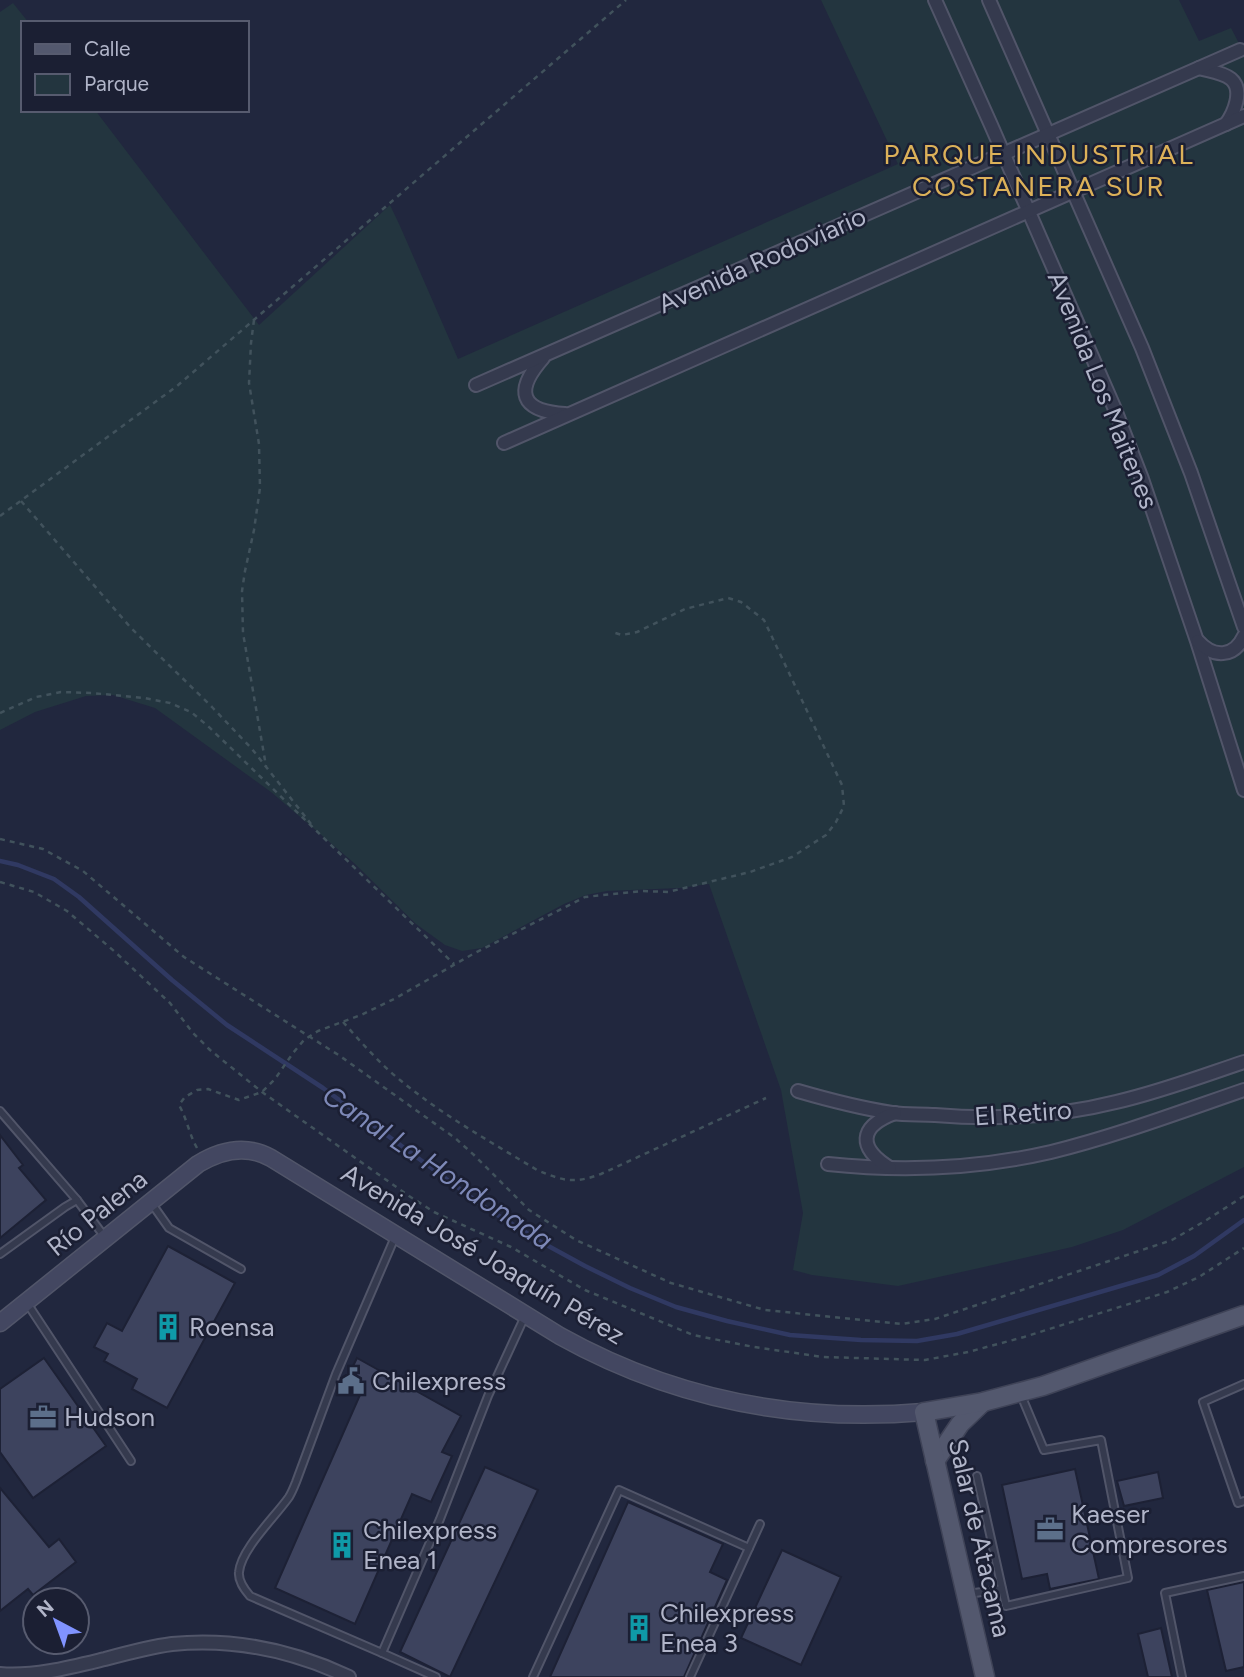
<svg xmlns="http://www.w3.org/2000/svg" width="1244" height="1677" font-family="Figtree,sans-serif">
  <rect width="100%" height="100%" fill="#21273e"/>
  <!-- green -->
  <polygon fill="#23353f" points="821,0 1179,0 1199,41 1231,28 1244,53 1244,1167 1123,1230 1072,1247 984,1267 898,1286 812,1275 793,1270 803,1213 781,1090 709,884 680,888 607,891 586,895 564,904 482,948 462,951 445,945 416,924 354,863 271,792 155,708 113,695 86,696 35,712 0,730 0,12 13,3 29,23 23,23 23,110 95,110 259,325 390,205 400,226 458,359 898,164"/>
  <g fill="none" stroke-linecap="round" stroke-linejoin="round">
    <!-- stream -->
    <polyline stroke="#303962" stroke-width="4.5" points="0,861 18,865 54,879 79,897 172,980 227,1025 323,1088 483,1206 541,1242 585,1266 630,1288 676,1307 727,1321 790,1335 861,1340 917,1341 957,1334 1158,1275 1194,1256 1244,1220"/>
  </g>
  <!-- building -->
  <g fill="#3d435e" stroke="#1d2135" stroke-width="2">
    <polygon points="0,1135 23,1165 19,1168 46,1200 0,1238"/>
    <polygon points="168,1246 235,1283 167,1408 132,1389 137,1379 104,1361 108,1354 94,1347 107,1323 122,1331"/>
    <polygon points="44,1358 106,1446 33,1498 0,1452 0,1389"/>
    <polygon points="357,1358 461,1416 442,1452 452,1456 431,1502 412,1494 355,1624 275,1588 360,1395 343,1386"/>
    <polygon points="485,1467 538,1490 450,1677 400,1652"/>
    <polygon points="1075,1469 1099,1579 1050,1589 1047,1574 1022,1579 1002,1485"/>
    <polygon points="1158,1472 1163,1498 1124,1506 1117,1481"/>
    <polygon points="0,1488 49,1547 59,1539 76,1562 33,1595 28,1589 0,1611"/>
    <polygon points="628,1502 723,1544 710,1572 727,1580 684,1677 550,1677"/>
    <polygon points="782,1550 841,1577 801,1665 741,1638"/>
    <polygon points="1244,1582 1244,1667 1226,1671 1207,1590"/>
    <polygon points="1161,1628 1172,1677 1148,1677 1138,1634"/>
  </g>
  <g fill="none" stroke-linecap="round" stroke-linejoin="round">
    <defs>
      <g id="service">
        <polyline points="0,1111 77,1200 104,1236"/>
        <polyline points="152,1204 169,1228 241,1269"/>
        <path d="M395,1237L336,1374L296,1482C294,1487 292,1492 289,1497C275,1517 241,1549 239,1572C238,1581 244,1589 250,1596L382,1653L440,1519L488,1396L525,1316"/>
        <polyline points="0,1254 65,1207 77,1200"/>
        <polyline points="27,1303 131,1461"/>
        <polyline points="1244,1384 1203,1402 1238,1503 1244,1501"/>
        <polyline points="977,1476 1006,1606 1128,1578 1101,1440 1044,1450 1021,1395"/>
        <polyline points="968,1594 1002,1589"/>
        <polyline points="382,1653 436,1677"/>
        <polyline points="533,1677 619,1490 749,1548"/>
        <polyline points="690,1677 760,1524"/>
        <polyline points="1182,1677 1165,1593 1244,1576"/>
      </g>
      <g id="minor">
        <polyline points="935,0 991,125 1114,407 1142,479 1197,641 1244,790"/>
        <polyline points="989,0 1142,348 1191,473 1244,627"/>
        <path d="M1199,68C1209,71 1222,72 1231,79C1244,90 1234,113 1226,124"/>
        <path d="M543,358C514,391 520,411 565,414"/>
        <polyline points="476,385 1240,50"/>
        <polyline points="504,443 1244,116"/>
        <path d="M1198,641C1213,658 1234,658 1244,636"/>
        <path d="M798,1091C829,1100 860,1108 892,1113C906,1115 921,1114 935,1115C996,1120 1056,1117 1116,1102C1160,1092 1202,1076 1244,1062"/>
        <path d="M828,1164C903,1172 977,1169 1051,1152C1116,1136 1180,1112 1244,1090"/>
        <path d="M890,1168C858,1148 858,1127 895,1113"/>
        <path d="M0,1674C34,1677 72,1667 105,1659C127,1653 149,1647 172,1644C233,1638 294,1651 349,1677"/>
      </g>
      <path id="secondary" d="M0,1323L198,1164C221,1150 246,1144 271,1158L560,1336C673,1399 795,1423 924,1412"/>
      <g id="primary">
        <polyline points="935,1461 960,1424 983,1402"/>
        <polyline points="985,1677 924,1412 983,1402 1043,1386 1244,1315"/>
      </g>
    </defs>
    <!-- service casing -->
    <use href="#service" stroke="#515569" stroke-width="10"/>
    <!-- minor casing -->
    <use href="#minor" stroke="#515569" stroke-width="16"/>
    <!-- secondary casing -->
    <use href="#secondary" stroke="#515569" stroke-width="19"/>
    <!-- primary casing -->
    <use href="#primary" stroke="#3f4357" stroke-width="21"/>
    <!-- path -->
    <g stroke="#41525c" stroke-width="2.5" stroke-dasharray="5 5" stroke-linecap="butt">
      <polyline points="254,320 251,343 249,383 259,444 260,488 254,530 245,571 242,591 243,633 266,766"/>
      <polyline points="21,501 131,628 212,707 252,749 311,824"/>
      <polyline points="0,516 177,386 626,0"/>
      <polyline points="0,713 36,697 61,692 92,693 144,698 170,703 191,712 208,726 454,964"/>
      <polyline points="0,839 43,849 83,871 184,957 340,1056 455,1138 474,1155 529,1210 576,1240 671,1283 765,1310 901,1324 935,1319 1172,1240 1205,1221 1244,1196"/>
      <polyline points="0,882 34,892 67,911 114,951 170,1003 193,1033 210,1050 262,1092 409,1196 434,1212 511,1247 585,1290 693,1335 754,1347 823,1357 925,1360 968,1352 1024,1337 1167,1292 1199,1277 1244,1248"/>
      <path d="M343,1022C361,1042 379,1063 400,1080C442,1115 491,1142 537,1170C563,1181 574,1184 601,1174L766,1098"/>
      <path d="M197,1148C189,1134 187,1119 179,1105L185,1097L197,1090L208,1089L239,1100L262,1092L275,1079L293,1053L304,1040L318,1031L361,1015L394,999L473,954L585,897L642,891L668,892L750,872L792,857L826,835L836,822L844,806L842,785L764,620L741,602L728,598L685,609L637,632L622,635L612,632"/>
    </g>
    <!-- service -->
    <use href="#service" stroke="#353a4e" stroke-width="6"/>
    <!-- minor -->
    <use href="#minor" stroke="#353a4e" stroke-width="12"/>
    <!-- secondary -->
    <use href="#secondary" stroke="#434761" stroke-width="16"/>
    <!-- primary -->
    <use href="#primary" stroke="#53586e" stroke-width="18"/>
  </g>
  <!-- icons -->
  <defs>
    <symbol id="building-bare" viewBox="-9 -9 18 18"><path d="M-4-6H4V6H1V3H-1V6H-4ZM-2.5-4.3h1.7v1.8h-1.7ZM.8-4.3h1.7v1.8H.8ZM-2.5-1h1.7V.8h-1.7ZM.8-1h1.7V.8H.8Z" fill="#0f9aa8" stroke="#1b1f33" stroke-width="2.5" paint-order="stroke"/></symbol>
    <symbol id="civic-bare" viewBox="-9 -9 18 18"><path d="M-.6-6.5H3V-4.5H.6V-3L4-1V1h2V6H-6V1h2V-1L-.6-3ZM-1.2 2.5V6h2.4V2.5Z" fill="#5c6f8a" stroke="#1b1f33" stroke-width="2.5" paint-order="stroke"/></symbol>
    <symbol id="office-bare" viewBox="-9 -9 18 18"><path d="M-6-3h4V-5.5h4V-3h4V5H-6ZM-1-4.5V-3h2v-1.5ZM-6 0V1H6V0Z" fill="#5c6f8a" stroke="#1b1f33" stroke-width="2.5" paint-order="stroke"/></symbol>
  </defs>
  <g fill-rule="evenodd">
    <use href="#building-bare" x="149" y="1308" width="38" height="38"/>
    <use href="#civic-bare" x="332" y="1362" width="38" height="38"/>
    <use href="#office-bare" x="24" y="1398" width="38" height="38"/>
    <use href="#office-bare" x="1031" y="1510" width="38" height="38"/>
    <use href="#building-bare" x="323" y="1526" width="38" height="38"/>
    <use href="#building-bare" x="620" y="1609" width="38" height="38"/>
  </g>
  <g text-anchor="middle" stroke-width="5" stroke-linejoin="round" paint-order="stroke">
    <!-- street labels -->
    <g font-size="26" fill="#b1b5c9" stroke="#1b1f33">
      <text transform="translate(762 260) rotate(-24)" y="9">Avenida Rodoviario</text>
      <text transform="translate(1103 390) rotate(68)" y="9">Avenida Los Maitenes</text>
      <text transform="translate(1023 1113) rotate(-4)" y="9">El Retiro</text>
      <text transform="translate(97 1213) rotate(-39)" y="9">Río Palena</text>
      <text transform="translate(483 1254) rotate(31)" y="9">Avenida José Joaquín Pérez</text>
      <text transform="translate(980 1538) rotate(77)" y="9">Salar de Atacama</text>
    </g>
    <!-- poi labels -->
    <g font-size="26" fill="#b1b5c9" stroke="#1b1f33" text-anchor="start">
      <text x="189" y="1336">Roensa</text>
      <text x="372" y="1390">Chilexpress</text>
      <text x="64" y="1426">Hudson</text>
      <text x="1071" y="1523">Kaeser<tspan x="1071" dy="30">Compresores</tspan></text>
      <text x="363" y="1539">Chilexpress<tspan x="363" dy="30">Enea 1</tspan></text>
      <text x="660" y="1622">Chilexpress<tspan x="660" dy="30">Enea 3</tspan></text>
    </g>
    <!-- neighbourhood labels -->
    <g font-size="28" letter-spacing="2" fill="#dcb159" stroke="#1b1f33">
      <text x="1039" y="164">PARQUE INDUSTRIAL<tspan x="1039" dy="32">COSTANERA SUR</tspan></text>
    </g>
    <!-- water labels -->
    <g font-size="28" font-style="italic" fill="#7e89b8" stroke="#1b1f33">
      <text transform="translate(438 1167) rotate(34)" y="10">Canal La Hondonada</text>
    </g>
  </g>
  <!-- legend -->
  <rect x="21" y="21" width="228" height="91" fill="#1b1f33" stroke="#575b6f" stroke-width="2"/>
  <rect x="35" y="44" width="35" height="10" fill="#53586e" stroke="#575b6f" stroke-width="2"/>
  <text x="84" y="56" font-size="21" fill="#b1b5c9">Calle</text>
  <rect x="35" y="74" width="35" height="21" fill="#23353f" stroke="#575b6f" stroke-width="2"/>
  <text x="84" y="91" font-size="21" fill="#b1b5c9">Parque</text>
  <!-- north arrow -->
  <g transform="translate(56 1621) rotate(319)"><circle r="33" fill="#1b1f33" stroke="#575b6f" stroke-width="2"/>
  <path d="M0-5L12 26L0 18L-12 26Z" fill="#8093ff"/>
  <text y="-10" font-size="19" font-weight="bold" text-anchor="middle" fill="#b1b5c9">N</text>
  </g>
</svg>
